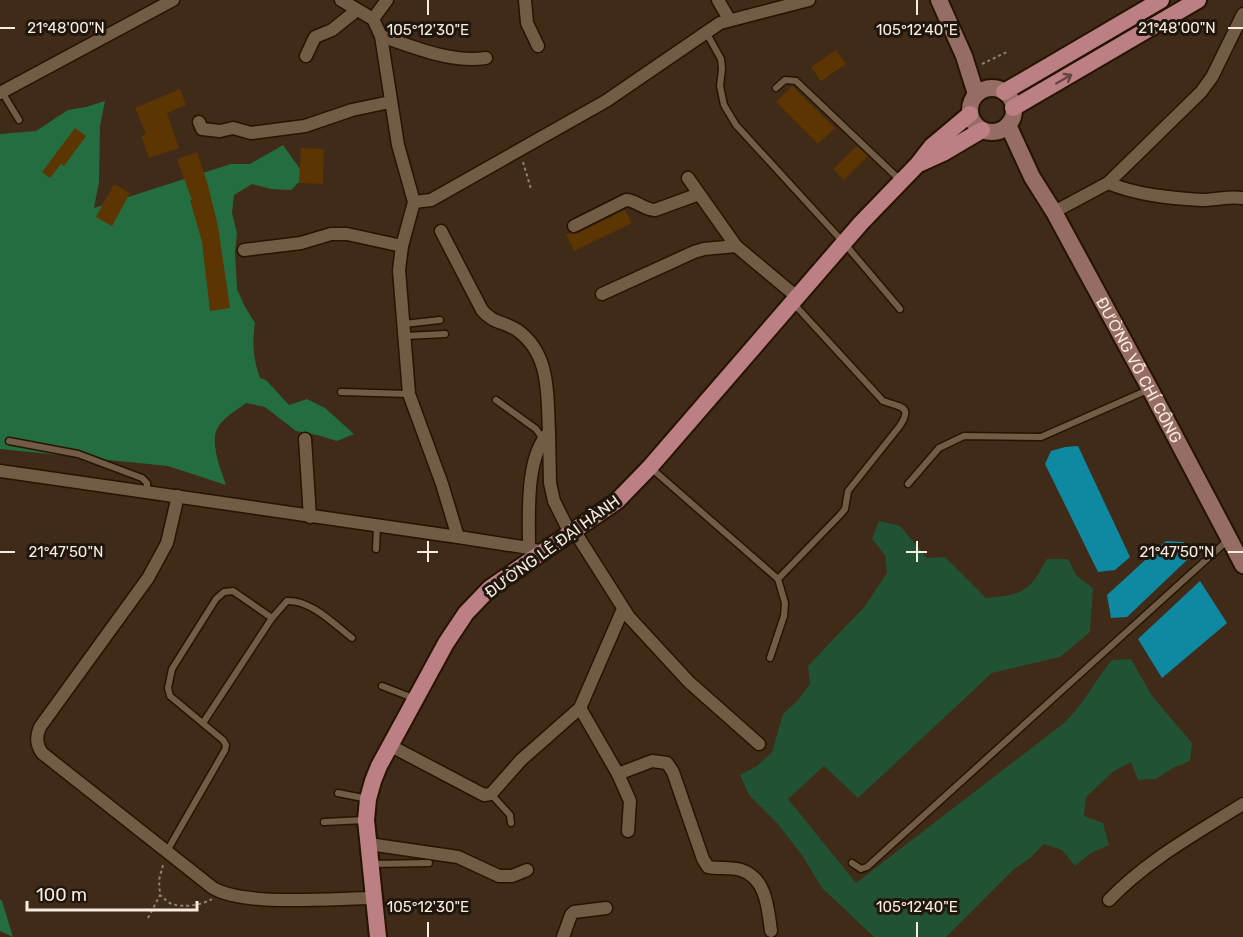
<svg xmlns="http://www.w3.org/2000/svg" width="1243" height="937" font-family="Rubik,sans-serif">
  <rect width="100%" height="100%" fill="#3f2b17"/>
  <!-- green -->
  <path fill="#215233" d="M879,521L900,526L927,558L945,557L986,598C1023,595 1029,592 1047,559H1068L1077,576L1093,588L1090,632L1060,657L992,673L858,798L824,766L788,799L856,883L1064,723C1084,704 1095,680 1112,660L1131,659L1152,696L1192,743L1190,761L1173,768L1156,779L1138,780L1131,762L1114,771L1086,797L1084,816L1103,823L1109,845L1091,853L1075,866L1062,850L1044,844L1030,858L1014,869L946,937H874L822,888L802,855L777,823L749,795L740,775L757,766L772,752L783,714L798,700L810,684L808,666L865,606L887,573L885,555L872,539Z"/>
  <!-- forest -->
  <g fill="#246d41">
    <path d="M105,101L100,126L99,182L94,208L231,164H250L283,145L305,176L291,190L271,189L252,184L234,195L232,213L237,233L235,252L237,289L245,307L255,323C252,343 253,358 260,378L266,380L289,405L307,399L325,408L354,434L337,441L317,435L296,431L265,407L246,403C237,410 222,418 217,429C210,443 221,471 226,485L168,466L0,449V134L36,131L68,110L86,107Z"/>
    <polygon points="0,899 2,901 13,937 0,931"/>
  </g>
  <!-- water -->
  <g fill="#0e89a1">
    <polygon points="1078,446 1130,557 1115,570 1098,572 1045,464 1051,451 1065,447"/>
    <polygon points="1166,541 1184,542 1188,559 1127,617 1111,618 1107,595"/>
    <polygon points="1200,581 1227,623 1162,678 1138,639"/>
  </g>
  <!-- building -->
  <g fill="#5c3503">
    <polygon points="836,50 846,64 821,81 811,67"/>
    <polygon points="792,86 835,128 818,144 776,102"/>
    <polygon points="180,89 186,105 167,113 179,148 149,158 141,136 146,134 135,108"/>
    <polygon points="75,128 86,136 64,166 61,164 50,178 42,172"/>
    <polygon points="857,146 868,156 844,180 833,169"/>
    <polygon points="301,148 324,149 323,184 299,183"/>
    <polygon points="197,152 207,182 218,226 230,308 210,311 202,242 190,200 192,200 177,159"/>
    <polygon points="114,184 130,193 112,226 96,217"/>
    <polygon points="625,210 632,223 574,251 566,234 578,233"/>
  </g>
  <g fill="none" stroke-linecap="round" stroke-linejoin="round">
    <defs>
      <g id="service">
        <polyline points="706,32 721,59 722,69 720,86 724,105 736,125 844,243 900,309"/>
        <polyline points="776,88 785,80 796,81 900,180"/>
        <polyline points="2,92 19,120"/>
        <polyline points="404,324 440,320"/>
        <polyline points="405,336 445,334"/>
        <polyline points="341,392 409,394"/>
        <polyline points="496,400 536,429 543,439"/>
        <polyline points="9,441 78,454 142,478 147,483 147,492"/>
        <path d="M651,468L778,579L840,515L845,509L848,491L899,427C914,406 900,407 883,401L794,304"/>
        <polyline points="908,484 939,448 964,436 1041,437 1150,389"/>
        <polyline points="376,549 377,526"/>
        <polyline points="770,658 784,616 785,603 778,579"/>
        <polyline points="382,686 413,698"/>
        <polyline points="203,723 272,618"/>
        <polyline points="338,793 368,799"/>
        <polyline points="491,794 510,815 511,823"/>
        <polyline points="324,822 365,820"/>
        <path d="M167,851L225,750L226,745L223,740L170,696L168,688L172,669L216,599L224,592L233,591L272,618L287,601C311,600 334,624 352,638"/>
        <polyline points="852,863 861,869 867,867 1228,540"/>
        <polyline points="371,864 429,863"/>
      </g>
      <g id="minor">
        <polyline points="341,0 373,19 381,36 398,145 414,202 402,246 399,270 409,394 442,484 458,537"/>
        <polyline points="525,0 527,23 538,46"/>
        <polyline points="718,0 729,19"/>
        <polyline points="373,19 387,0"/>
        <path d="M381,36C414,47 450,63 486,58"/>
        <polyline points="306,56 315,37 332,30 357,10"/>
        <polyline points="0,93 173,0"/>
        <polyline points="199,122 202,129 220,131 233,128 251,133 305,126 352,110 390,102"/>
        <polyline points="688,178 736,246 797,297"/>
        <path d="M1108,183C1137,195 1170,198 1201,200C1215,200 1229,196 1243,198"/>
        <polyline points="414,202 431,200 606,101 720,23 809,0"/>
        <polyline points="1054,212 1108,183 1201,92 1212,77 1243,14"/>
        <path d="M574,226L626,200C636,200 644,210 655,210L699,194"/>
        <path d="M441,231L482,310C492,323 505,322 517,330C551,354 547,395 549,432C525,458 529,514 529,548"/>
        <polyline points="244,250 301,243 331,234 347,234 402,246"/>
        <polyline points="602,294 694,252 704,249 736,246"/>
        <polyline points="549,432 550,483 554,501 571,535"/>
        <polyline points="305,439 310,517"/>
        <polyline points="0,471 458,537 529,548 541,552"/>
        <path d="M178,496L167,543L148,578L40,727C36,737 36,744 42,753L213,888C246,907 334,898 375,898"/>
        <polyline points="575,532 629,617 689,682 759,744"/>
        <polyline points="580,708 618,774 630,801 628,831"/>
        <polyline points="391,746 484,795 491,794 521,760 580,708 623,609"/>
        <path d="M618,774L652,761L667,763L673,772L703,859L708,867C719,869 730,867 741,870C767,878 768,910 771,931"/>
        <polyline points="369,844 458,857 499,876 512,876 527,870"/>
        <path d="M1109,900C1147,860 1197,833 1243,804"/>
        <polyline points="563,937 571,915 574,912 606,908"/>
      </g>
      <g id="secondary">
        <polyline points="939,0 964,56 976,94"/>
        <circle cx="992" cy="110" r="22"/>
        <path id="s1" d="M1008,125L1032,177L1054,212L1150,389L1243,565"/>
      </g>
      <g id="primary">
        <polyline points="1004,92 1161,0"/>
        <polyline points="1013,108 1198,0"/>
        <polyline points="921,163 943,153 982,130"/>
        <polyline points="378,937 366,820 368,799 373,781 379,766 446,643 466,613 490,588 617,501 650,467 861,223 918,164 932,146 970,114"/>
      </g>
    </defs>
    <!-- service casing -->
    <use href="#service" stroke="#261301" stroke-width="9"/>
    <!-- minor casing -->
    <use href="#minor" stroke="#261301" stroke-width="15"/>
    <!-- secondary casing -->
    <use href="#secondary" stroke="#261301" stroke-width="20"/>
    <!-- primary casing -->
    <use href="#primary" stroke="#261301" stroke-width="20"/>
    <!-- path -->
    <g stroke="#928271" stroke-width="2" stroke-dasharray="3 3" stroke-linecap="butt">
      <polyline points="982,64 1007,52"/>
      <polyline points="523,162 531,189"/>
      <path d="M163,865L159,880L160,895C164,898 168,903 172,904C184,908 202,905 212,899"/>
      <polyline points="148,918 160,895"/>
    </g>
    <!-- service -->
    <use href="#service" stroke="#725c46" stroke-width="6"/>
    <!-- minor -->
    <use href="#minor" stroke="#725c46" stroke-width="12"/>
    <!-- secondary -->
    <use href="#secondary" stroke="#966d65" stroke-width="16"/>
    <!-- primary -->
    <use href="#primary" stroke="#bb7f84" stroke-width="16"/>
  </g>
  <!-- one-way arrows -->
  <defs><path id="oneway-shaft" d="M-6 0H5M1.5-3L5.5 0L1.5 3" fill="none" stroke-width="1.6" stroke-linecap="round" stroke-linejoin="round" transform="scale(1.5)"/></defs>
  <use stroke="#654543" href="#oneway-shaft" transform="translate(1064 79) rotate(-30)"/>
  <!-- ticks -->
  <path fill="none" stroke="#f8ebdf" stroke-width="2" d="M428,0V15M917,0V15M0,28H15M1228,28H1243M428,541V562M917,541V562M0,552H15M417,552H438M906,552H927M1228,552H1243M428,922V937M917,922V937"/>
  <g text-anchor="middle" stroke-width="6" stroke-linejoin="round" paint-order="stroke">
    <!-- street labels -->
    <g font-size="16" fill="#f8ebdf" stroke="#1f160d">
      <text dy="6" stroke="none"><textPath href="#s1" startOffset="278">ĐƯỜNG VÕ CHÍ CÔNG</textPath></text>
      <text transform="translate(552 546) rotate(-36)" y="6">ĐƯỜNG LÊ ĐẠI HÀNH</text>
    </g>
  </g>
  <g font-size="15" text-anchor="middle" fill="#f8ebdf" stroke="#1f160d" stroke-width="6" stroke-linejoin="round" paint-order="stroke">
    <text x="66" y="33">21°48'00"N</text>
    <text x="1177" y="33">21°48'00"N</text>
    <text x="428" y="35">105°12'30"E</text>
    <text x="917" y="35">105°12'40"E</text>
    <text x="66" y="557">21°47'50"N</text>
    <text x="1177" y="557">21°47'50"N</text>
    <text x="428" y="912">105°12'30"E</text>
    <text x="917" y="912">105°12'40"E</text>
  </g>
  <!-- scale -->
  <path d="M27 901v9h170v-9" fill="none" stroke="#f8ebdf" stroke-width="3"/>
  <text x="36" y="901" font-size="18" fill="#f8ebdf" stroke="#1f160d" stroke-width="4.5" paint-order="stroke">100 m</text>
</svg>
